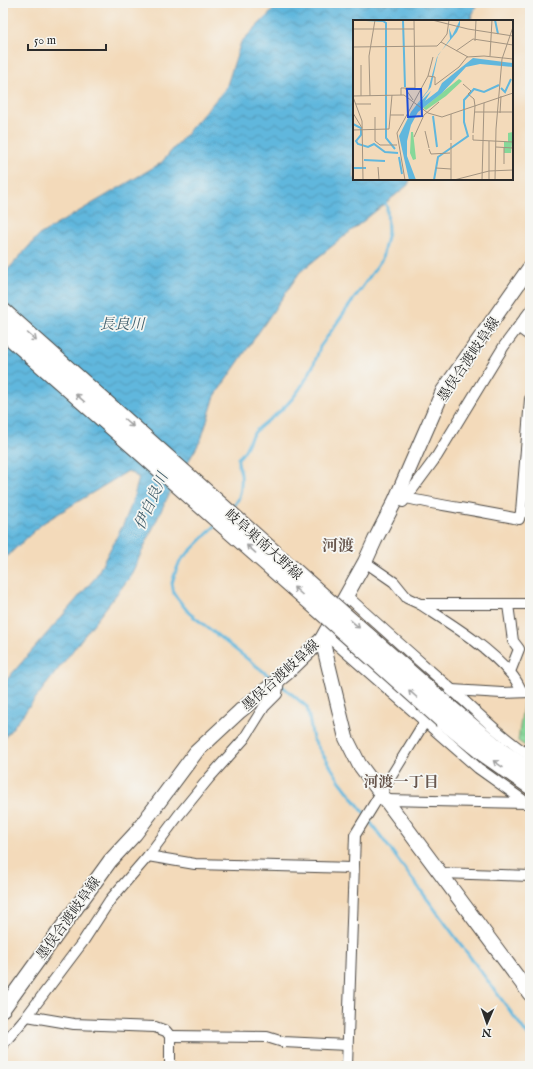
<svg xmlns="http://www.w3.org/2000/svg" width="533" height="1069" font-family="'IM FELL English','Noto Serif JP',serif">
  <defs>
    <pattern id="park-tufts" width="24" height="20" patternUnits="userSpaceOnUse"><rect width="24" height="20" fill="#86d899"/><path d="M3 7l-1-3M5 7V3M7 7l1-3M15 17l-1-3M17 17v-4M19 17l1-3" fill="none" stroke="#74ba84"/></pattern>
    <pattern id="water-waves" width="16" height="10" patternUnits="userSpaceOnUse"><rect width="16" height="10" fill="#61b7dd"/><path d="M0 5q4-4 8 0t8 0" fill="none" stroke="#5095b3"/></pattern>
  </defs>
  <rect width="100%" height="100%" fill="#f6f6f2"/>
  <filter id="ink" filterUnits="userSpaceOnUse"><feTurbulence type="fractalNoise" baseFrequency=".025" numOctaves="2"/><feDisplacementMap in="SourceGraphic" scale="8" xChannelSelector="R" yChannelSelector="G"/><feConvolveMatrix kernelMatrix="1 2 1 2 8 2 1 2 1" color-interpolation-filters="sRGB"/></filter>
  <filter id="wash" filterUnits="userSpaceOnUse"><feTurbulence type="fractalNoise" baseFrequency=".012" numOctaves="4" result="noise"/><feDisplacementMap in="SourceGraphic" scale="16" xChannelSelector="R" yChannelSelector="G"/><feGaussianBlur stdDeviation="0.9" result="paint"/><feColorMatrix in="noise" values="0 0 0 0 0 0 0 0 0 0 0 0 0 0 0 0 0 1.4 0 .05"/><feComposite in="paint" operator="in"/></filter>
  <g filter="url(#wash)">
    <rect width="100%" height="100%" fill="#f3daba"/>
    <!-- park -->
    <polygon fill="url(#park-tufts)" stroke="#588262" points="524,698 530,698 530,749 518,741"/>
    <!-- water -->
    <polygon fill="url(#water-waves)" stroke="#467184" points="278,3 477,3 470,21 354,21 354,179 410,179 408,185 300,272 215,396 201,440 168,496 130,577 3,740 3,684 95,578 124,523 132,503 139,478 128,471 43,523 3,560 3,275 39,235 161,163 226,88 241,42 275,8"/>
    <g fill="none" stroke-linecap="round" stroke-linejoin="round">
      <!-- stream -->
      <g stroke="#61b7dd" stroke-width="3">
        <path d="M232,508C241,500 242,486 241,474C240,468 237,464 238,458C248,451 247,441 254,433C261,425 269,420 278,413C298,396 313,371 320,347L382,259L388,232L387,207L384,200"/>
        <polyline points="216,525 180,561 175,573 172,583 174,594 189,613 273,679"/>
        <polyline points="281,685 307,707 313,739 339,780 365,814"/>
        <polyline points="368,819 530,1038"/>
      </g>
    </g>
  </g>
  <g filter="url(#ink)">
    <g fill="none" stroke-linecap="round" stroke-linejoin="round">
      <defs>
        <g id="street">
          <polyline points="519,328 530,336"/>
          <polyline points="406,498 437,456 504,346 530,311"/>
          <path d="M403,502L406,498C444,506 481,511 519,519L521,512H530"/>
          <polyline points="521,512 530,399"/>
          <polyline points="365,562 394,582 407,598 420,604 530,604"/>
          <path d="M346,595C380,627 416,658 451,689C477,712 501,737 530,756"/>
          <path d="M420,604C452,625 486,645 511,674C516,679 519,686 522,692"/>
          <polyline points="508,605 513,641 519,649 510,672"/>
          <polyline points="325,634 478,768 530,805"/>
          <polyline points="452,690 502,693 530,692"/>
          <polyline points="385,800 527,803"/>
          <polyline points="148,856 195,864 353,868"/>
          <polyline points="441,873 530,876"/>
          <polyline points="27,1016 74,1024 155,1027 166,1031 170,1036 170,1066"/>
          <polyline points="170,1036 267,1037 283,1042 347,1045"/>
          <polyline points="3,1044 27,1016 82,943 110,900 148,856 178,816 209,778 244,739 264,707 277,694 279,680"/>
          <polyline points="347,1066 355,835 424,723 452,690"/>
        </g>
        <g id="secondary">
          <polyline points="322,639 346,738 359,764 530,994"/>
          <polyline points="3,1009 110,861 135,834 196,752 240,711 288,672 322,639 365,562 375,540 395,501 443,391 530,267"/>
        </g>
        <g id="primary">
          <polyline points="3,311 325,598"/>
          <polyline points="3,331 317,608"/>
          <polyline points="451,709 501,751 530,771"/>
          <polyline points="442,720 484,754 530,786"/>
        </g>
      </defs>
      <!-- street casing -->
      <use href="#street" stroke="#494540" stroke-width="12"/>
      <!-- secondary casing -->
      <use href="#secondary" stroke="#494540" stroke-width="16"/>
      <!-- primary casing -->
      <use href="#primary" stroke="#494540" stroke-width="18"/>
      <!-- street -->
      <use href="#street" stroke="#fff" stroke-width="10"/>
      <!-- secondary -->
      <use href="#secondary" stroke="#fff" stroke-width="14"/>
      <!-- primary -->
      <use href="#primary" stroke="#fff" stroke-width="16"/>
      <defs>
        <g id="primary-bridge">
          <polyline points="325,598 451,709"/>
          <polyline points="317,608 442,720"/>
        </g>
      </defs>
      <!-- primary-bridge casing -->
      <use href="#primary-bridge" stroke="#494540" stroke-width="18" stroke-linecap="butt"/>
      <!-- primary-bridge -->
      <use href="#primary-bridge" stroke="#fff" stroke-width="16"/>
    </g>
    <!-- one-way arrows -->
    <defs><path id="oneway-shaft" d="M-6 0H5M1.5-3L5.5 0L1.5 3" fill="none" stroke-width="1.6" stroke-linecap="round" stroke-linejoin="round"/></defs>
    <g stroke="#a0a0a0">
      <use href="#oneway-shaft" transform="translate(32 337) rotate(42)"/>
      <use href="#oneway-shaft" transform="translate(80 398) rotate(-139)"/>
      <use href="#oneway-shaft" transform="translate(129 423) rotate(42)"/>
      <use href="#oneway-shaft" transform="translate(251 549) rotate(-139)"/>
      <use href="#oneway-shaft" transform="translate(298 591) rotate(-138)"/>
      <use href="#oneway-shaft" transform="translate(355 624) rotate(41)"/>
      <use href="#oneway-shaft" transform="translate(413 694) rotate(-138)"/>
      <use href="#oneway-shaft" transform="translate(498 764) rotate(-145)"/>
    </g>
  </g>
  <g text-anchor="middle" stroke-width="3.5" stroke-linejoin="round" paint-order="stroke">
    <!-- street labels -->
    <g font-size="14" fill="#2b2b2b" stroke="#f6f6f2">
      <text transform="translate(468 359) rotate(-56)" y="5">墨俣合渡岐阜線</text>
      <text transform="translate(264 544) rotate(42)" y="5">岐阜巣南大野線</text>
      <text transform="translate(280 675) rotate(-42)" y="5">墨俣合渡岐阜線</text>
      <text transform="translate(68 918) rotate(-54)" y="5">墨俣合渡岐阜線</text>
    </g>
    <!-- water labels -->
    <g font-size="15" font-style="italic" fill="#3e5c69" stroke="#f6f6f2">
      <text x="122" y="329">長良川</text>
      <text transform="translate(151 501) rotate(-66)" y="5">伊自良川</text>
    </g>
    <!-- neighbourhood labels -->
    <g font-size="15" font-weight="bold" fill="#68574e" stroke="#f6f6f2">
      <text x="401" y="787">河渡一丁目</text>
    </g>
    <!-- quarter labels -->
    <g font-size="16" font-weight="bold" fill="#68574e" stroke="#f6f6f2">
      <text x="338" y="551">河渡</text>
    </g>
  </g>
  <!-- overview -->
  <g transform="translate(353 20)">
    <rect width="160" height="160" fill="#f3daba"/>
    <path d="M106,59L109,61L93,76L73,90L70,88Z" fill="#86d899"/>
    <path d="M58,112H60L63,139L60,140L57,133ZM160,112L158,133H151V121L155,122V113Z" fill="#86d899"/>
    <path d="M107,0V5L104,12L85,35L78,67L65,84L78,71L72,81L85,71L89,63L120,38L160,43V47L127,44L113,47L89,73L65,92L58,105L54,121V136L63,160H56L46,116L58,92L75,70L84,37L97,19L96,8L99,16Z" fill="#61b7dd"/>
    <path fill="none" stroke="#61b7dd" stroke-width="2" d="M13,0L30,1L33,3V118L42,129M50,0L52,67M142,0L145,14M148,68L152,72L158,59M80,96L84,127M0,104L8,108V115L3,121L5,124L15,127L21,124L32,132L45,133M46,137L49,154M11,140L32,141M0,148H13M81,160L85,137L115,116L111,102V80L121,69L131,72L146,65"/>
    <path fill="none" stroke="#a39481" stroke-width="1" d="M79,0L115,9L160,16M96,0L94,14L88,22L115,37M0,9H61M122,21L123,0M0,27L84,26L88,22M103,31L120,19L160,25M137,36L139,0M8,45V76M75,56L80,37M110,64L118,71L115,74L121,79L122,86M52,68L60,80M48,75V68H62L61,0M0,76L51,75L75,93L89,97L160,73M17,76L16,36L22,0M0,77L9,101L10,160M3,84H18M122,92H160M0,93L9,108M147,93L148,76M37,95H51M22,97V121L27,125H44M0,110L36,109L39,75M72,111L76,128M120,113L122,86M120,115V120L160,122M61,117L71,95L86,82M98,120V94M98,123V160M143,127L160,128M76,129L78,134L97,133M151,144V128M25,147L26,160M83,148L98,149M52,160L44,113L75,56L82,57V65L106,47L114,37L131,36L160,39M101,160L136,151L160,150M129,160L131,83M136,160V121M142,160L143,109L149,39L160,7"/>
    <path fill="#1d4ed8" fill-opacity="0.15" stroke="#1d4ed8" stroke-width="2" d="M54,69H68L69,96L55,97Z"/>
    <rect width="160" height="160" fill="none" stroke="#2b2b2b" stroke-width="2"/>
  </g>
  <!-- margin -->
  <rect width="533" height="1069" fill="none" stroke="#f6f6f2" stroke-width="16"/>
  <!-- north arrow -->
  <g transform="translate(487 1023) rotate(182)" stroke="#f6f6f2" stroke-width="3" paint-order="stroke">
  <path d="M0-3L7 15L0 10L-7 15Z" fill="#2b2b2b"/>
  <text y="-6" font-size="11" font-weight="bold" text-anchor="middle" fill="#2b2b2b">N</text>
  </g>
  <!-- scale -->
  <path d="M28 44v6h78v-6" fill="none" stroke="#2b2b2b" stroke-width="2"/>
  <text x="34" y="44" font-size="12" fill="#2b2b2b" stroke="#f6f6f2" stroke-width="3" paint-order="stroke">50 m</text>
</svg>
